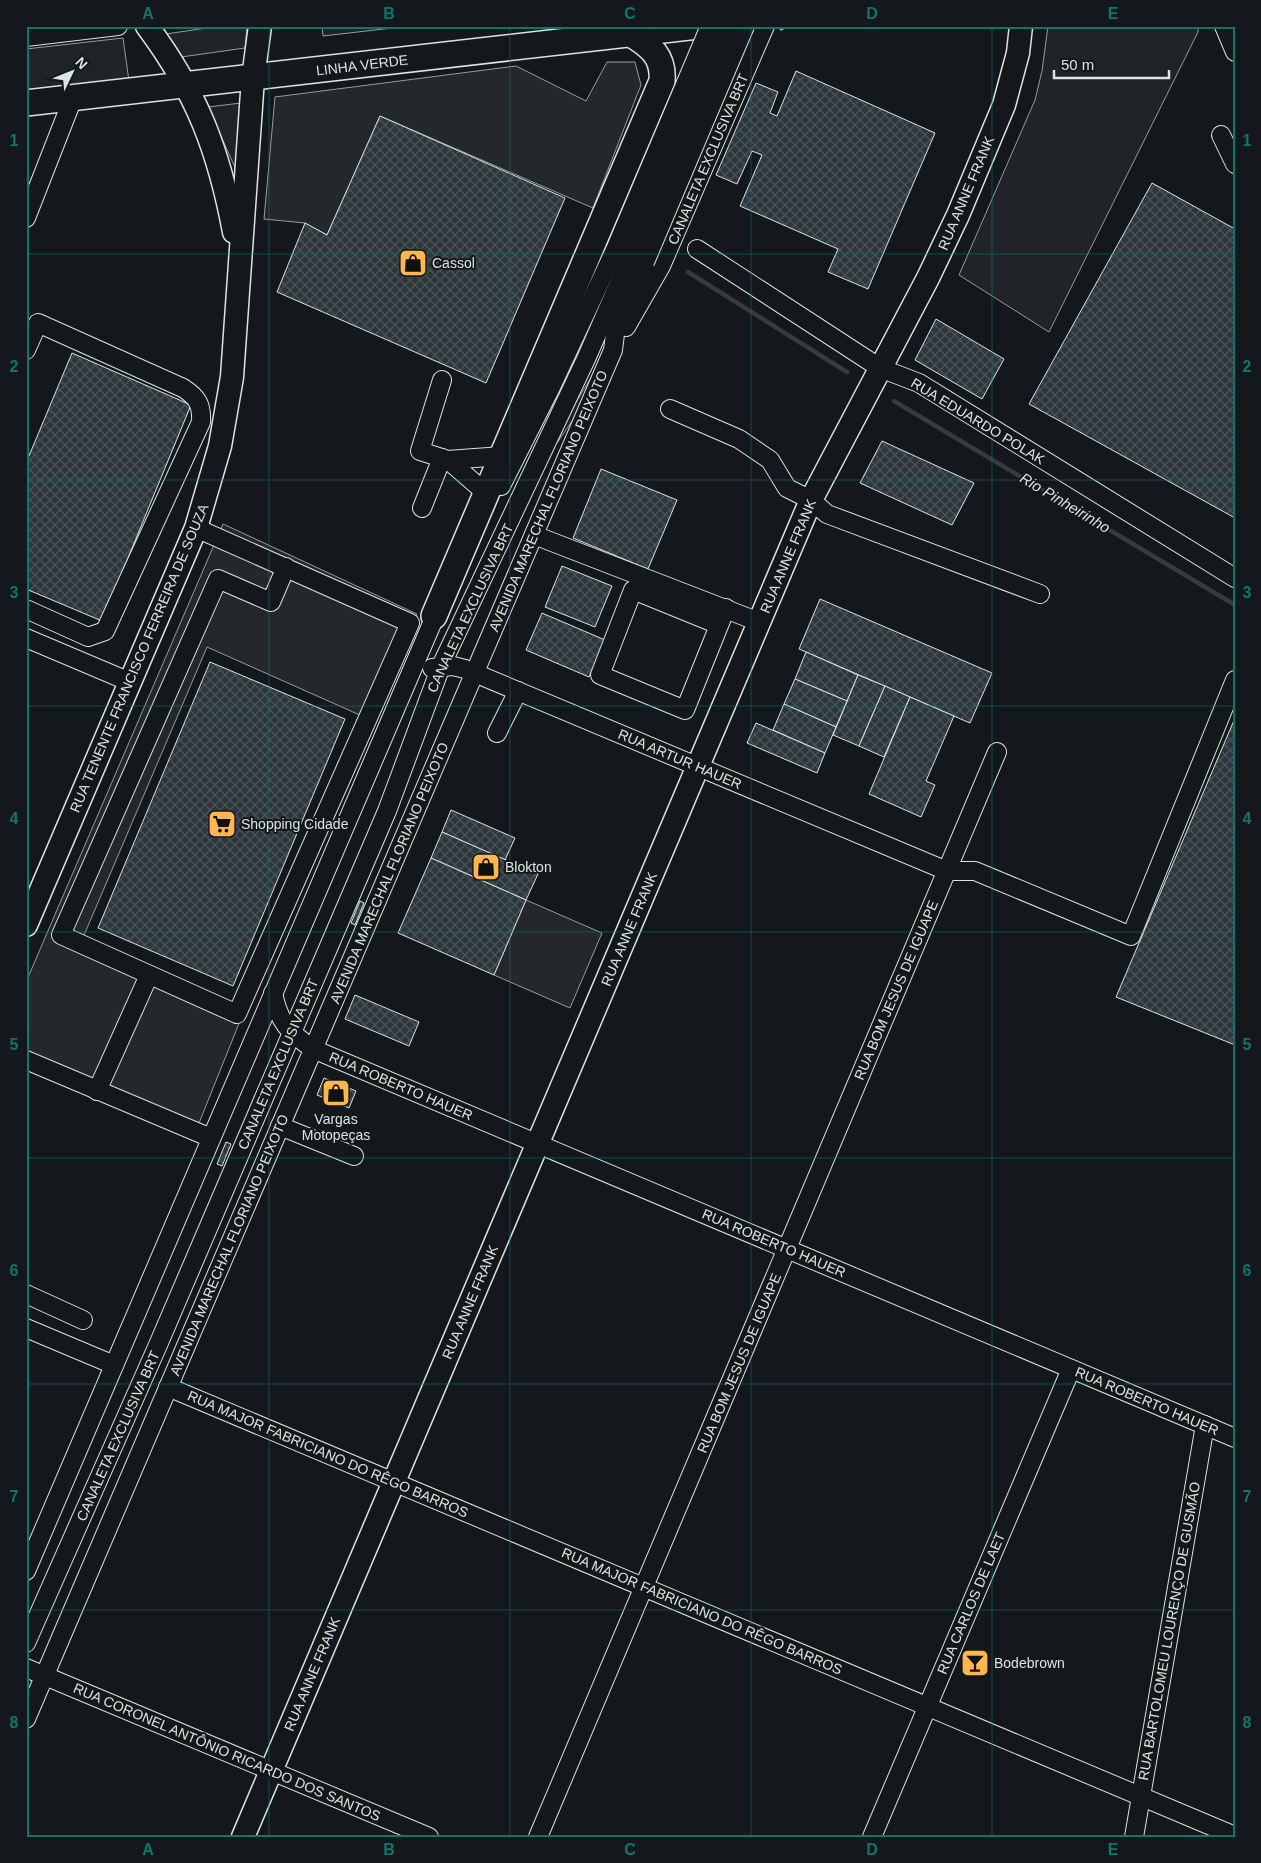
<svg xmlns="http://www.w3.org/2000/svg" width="1261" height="1863" font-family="Arial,sans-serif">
  <defs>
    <pattern id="building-cross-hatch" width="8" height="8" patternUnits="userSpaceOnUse" patternTransform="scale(1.25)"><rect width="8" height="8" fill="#2c363c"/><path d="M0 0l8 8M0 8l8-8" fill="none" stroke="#4a5358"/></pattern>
  </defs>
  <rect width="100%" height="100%" fill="#14181c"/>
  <!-- green -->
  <g fill="#202428" stroke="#939e99">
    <polygon points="220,26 247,26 245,48 181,57 166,34"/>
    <polygon points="322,26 410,26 323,36"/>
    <polygon points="1048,26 1198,26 1198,32 1049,332 959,275 1035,100 1042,71"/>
    <polygon points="123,38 129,81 26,95 26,49"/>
    <polygon points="241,103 237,172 208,107"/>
    <polygon points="595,371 579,411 557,443 573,407"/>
  </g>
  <!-- parking -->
  <g fill="#24282b" stroke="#939e99">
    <polygon points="607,62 635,62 641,85 593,208 380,116 327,235 305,223 264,219 275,97 516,66 586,101"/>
    <polygon points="223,524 417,614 371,720 207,647 82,940 244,1011 193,1138 26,1067 26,982"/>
    <polygon points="526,900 602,933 570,1008 494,975"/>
  </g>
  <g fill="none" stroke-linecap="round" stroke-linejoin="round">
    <!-- stream -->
    <g stroke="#363b3e" stroke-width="4.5">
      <polyline points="688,272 847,372"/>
      <polyline points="894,401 1235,605"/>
    </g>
  </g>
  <!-- building -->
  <g fill="url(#building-cross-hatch)" stroke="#d8e6dc">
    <polygon points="796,71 935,133 868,289 828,272 838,249 740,206 762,155 752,151 737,184 716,175 756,83 778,92 770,113 777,116"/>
    <polygon points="380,116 565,198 486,383 277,292 305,223 327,235"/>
    <polygon points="1152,183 1235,229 1235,518 1029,404"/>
    <polygon points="936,319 1004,359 982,399 915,360"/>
    <polygon points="72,353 191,405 102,621 26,589 26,463"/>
    <polygon points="882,441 974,483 952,525 860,483"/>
    <polygon points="601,469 677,500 648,569 573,538"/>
    <polygon points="562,566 612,586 595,627 545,607"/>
    <polygon points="820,599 992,673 970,723 799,649"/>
    <polygon points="542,613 605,640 589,677 526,650"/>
    <polygon points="806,652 858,675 847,701 795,679"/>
    <polygon points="210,662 345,719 233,986 98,928"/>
    <polygon points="858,675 885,686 859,746 833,735"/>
    <polygon points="795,679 847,701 836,727 784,704"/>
    <polygon points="885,686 910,697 884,757 859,746"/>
    <polygon points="910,697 954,716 926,781 935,785 921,817 869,794"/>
    <polygon points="784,704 836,727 825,753 773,730"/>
    <polygon points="1235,718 1235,1045 1116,997"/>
    <polygon points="756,723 825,753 817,773 747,743"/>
    <polygon points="451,810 515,838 505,860 442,832"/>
    <polygon points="442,832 538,874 526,900 431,858"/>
    <polygon points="431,858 526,900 494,975 398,933"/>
    <polygon points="360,901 364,903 355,925 351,923"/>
    <polygon points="355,995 419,1022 409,1046 345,1019"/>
    <polygon points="324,1078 356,1091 349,1108 317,1095"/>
    <polygon points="226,1142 231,1144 222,1166 217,1164"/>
  </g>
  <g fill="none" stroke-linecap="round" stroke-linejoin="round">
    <defs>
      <g id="minor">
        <polyline points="1224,26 1235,52"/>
        <polyline points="26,37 118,26"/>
        <polyline points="1221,135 1235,164"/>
        <polyline points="26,218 73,98"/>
        <polyline points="697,249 880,368 919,383 1235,578"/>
        <polyline points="626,327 661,266 765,26"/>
        <path d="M26,350L38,323L183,388C197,397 202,404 201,422L105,631L88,637L26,609"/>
        <polyline points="442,380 420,451 448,460 502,456"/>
        <polyline points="670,409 739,439 770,460 787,488 811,500 827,514 1040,594"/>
        <polyline points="448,460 486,493"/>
        <polyline points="501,486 551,387 615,250"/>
        <polyline points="422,508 442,458"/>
        <polyline points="196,528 410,623 237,1014 61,935 218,579 271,602 286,567"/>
        <polyline points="534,535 759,622"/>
        <polyline points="719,625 633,590 600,675 685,710 726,608"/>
        <polyline points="26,638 130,682"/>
        <polyline points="432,668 453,666 465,669 947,871 975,871 1131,936 1235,680"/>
        <polyline points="497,733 518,691"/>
        <path d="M273,993C279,1023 289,1032 313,1049L1235,1438"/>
        <polyline points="26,1060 211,1138"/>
        <polyline points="97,1091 149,975"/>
        <polyline points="280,1126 354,1156"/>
        <polyline points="26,1294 83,1320"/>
        <polyline points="26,1328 114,1365"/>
        <polyline points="168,1387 1235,1836"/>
        <polyline points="26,1571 439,607"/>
        <polyline points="26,1643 158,1345 387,811 441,666 586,359 631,256"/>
        <polyline points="26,1668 429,1837"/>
        <polyline points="26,1719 613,350 616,326 645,262"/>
        <polyline points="538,1837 997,752"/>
        <polyline points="872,1837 1071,1369"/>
        <polyline points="1134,1837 1205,1425"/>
      </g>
      <g id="major">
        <path d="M147,26C197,93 219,151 234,232"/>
        <polyline points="26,925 196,528 220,446 232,377 253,78 260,26"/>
        <polyline points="243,1837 811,500 928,278 958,215 1004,105 1018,53 1021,26"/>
      </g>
      <g id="highway">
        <polyline points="26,103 698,26"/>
        <path d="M434,616L662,81C664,57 651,46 631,34"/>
      </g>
    </defs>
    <!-- minor casing -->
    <use href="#minor" stroke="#d8e6dc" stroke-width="20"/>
    <!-- major casing -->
    <use href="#major" stroke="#d8e6dc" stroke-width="25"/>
    <!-- highway casing -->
    <use href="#highway" stroke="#d8e6dc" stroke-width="28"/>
    <!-- path -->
    <polyline stroke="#9da8a2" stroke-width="2.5" stroke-dasharray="4 2.5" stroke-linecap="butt" points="780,30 788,26"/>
    <!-- minor -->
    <use href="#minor" stroke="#14181c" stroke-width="18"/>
    <!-- major -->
    <use href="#major" stroke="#14181c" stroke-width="22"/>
    <!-- highway -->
    <use href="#highway" stroke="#14181c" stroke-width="25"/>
    <defs>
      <g id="minor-bridge">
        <polyline points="615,250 710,26"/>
        <polyline points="631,256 729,26"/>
        <polyline points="645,262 745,26"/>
      </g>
    </defs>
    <!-- minor-bridge casing -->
    <use href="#minor-bridge" stroke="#d8e6dc" stroke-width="20" stroke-linecap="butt"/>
    <!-- minor-bridge -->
    <use href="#minor-bridge" stroke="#14181c" stroke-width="18"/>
  </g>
  <!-- grid -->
  <path fill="none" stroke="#0f766e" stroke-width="1" stroke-opacity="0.55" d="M269,26V1837M510,26V1837M751,26V1837M992,26V1837M26,254H1235M26,480H1235M26,706H1235M26,932H1235M26,1158H1235M26,1384H1235M26,1610H1235"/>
  <!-- icons -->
  <defs>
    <symbol id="shop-square" viewBox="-11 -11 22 22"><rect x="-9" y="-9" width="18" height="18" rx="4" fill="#ffb74d" stroke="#14181c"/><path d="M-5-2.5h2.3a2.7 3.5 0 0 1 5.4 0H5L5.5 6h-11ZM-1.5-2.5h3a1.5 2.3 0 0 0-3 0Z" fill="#111"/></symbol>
    <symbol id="supermarket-square" viewBox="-11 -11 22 22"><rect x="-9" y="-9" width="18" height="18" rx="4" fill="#ffb74d" stroke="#14181c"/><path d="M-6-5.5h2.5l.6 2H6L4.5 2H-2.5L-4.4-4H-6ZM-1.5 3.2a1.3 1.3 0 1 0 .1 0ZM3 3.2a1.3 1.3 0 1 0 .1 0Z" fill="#111"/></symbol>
    <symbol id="bar-square" viewBox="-11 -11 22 22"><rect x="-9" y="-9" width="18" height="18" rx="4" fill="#ffb74d" stroke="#14181c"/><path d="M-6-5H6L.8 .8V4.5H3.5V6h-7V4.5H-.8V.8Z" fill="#111"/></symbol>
  </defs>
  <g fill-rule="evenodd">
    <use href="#shop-square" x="397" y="247" width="32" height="32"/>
    <use href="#supermarket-square" x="206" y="808" width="32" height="32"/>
    <use href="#shop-square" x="470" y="851" width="32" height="32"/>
    <use href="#shop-square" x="320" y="1077" width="32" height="32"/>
    <use href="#bar-square" x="959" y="1647" width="32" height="32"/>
  </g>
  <g text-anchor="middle" stroke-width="4" stroke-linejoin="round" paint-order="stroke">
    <!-- street labels -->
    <g font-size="14" fill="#d8e6dc" stroke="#14181c">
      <text transform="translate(362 65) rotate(-7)" y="5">LINHA VERDE</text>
      <text transform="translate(708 159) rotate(-67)" y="5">CANALETA EXCLUSIVA BRT</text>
      <text transform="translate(966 193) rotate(-67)" y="5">RUA ANNE FRANK</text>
      <text transform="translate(978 421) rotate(31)" y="5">RUA EDUARDO POLAK</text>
      <text transform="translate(548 501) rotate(-67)" y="5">AVENIDA MARECHAL FLORIANO PEIXOTO</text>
      <text transform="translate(788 556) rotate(-67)" y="5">RUA ANNE FRANK</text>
      <text transform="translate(470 608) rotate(-65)" y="5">CANALETA EXCLUSIVA BRT</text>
      <text transform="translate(139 658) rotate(-67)" y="5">RUA TENENTE FRANCISCO FERREIRA DE SOUZA</text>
      <text transform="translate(680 759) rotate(23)" y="5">RUA ARTUR HAUER</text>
      <text transform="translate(389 873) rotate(-67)" y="5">AVENIDA MARECHAL FLORIANO PEIXOTO</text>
      <text transform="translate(629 929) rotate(-67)" y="5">RUA ANNE FRANK</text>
      <text transform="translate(896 990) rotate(-67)" y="5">RUA BOM JESUS DE IGUAPE</text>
      <text transform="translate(278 1064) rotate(-67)" y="5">CANALETA EXCLUSIVA BRT</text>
      <text transform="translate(401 1086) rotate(23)" y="5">RUA ROBERTO HAUER</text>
      <text transform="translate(774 1243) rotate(23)" y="5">RUA ROBERTO HAUER</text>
      <text transform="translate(229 1245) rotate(-67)" y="5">AVENIDA MARECHAL FLORIANO PEIXOTO</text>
      <text transform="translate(470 1302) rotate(-67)" y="5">RUA ANNE FRANK</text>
      <text transform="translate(739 1363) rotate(-67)" y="5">RUA BOM JESUS DE IGUAPE</text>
      <text transform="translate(1147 1401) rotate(23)" y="5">RUA ROBERTO HAUER</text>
      <text transform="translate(118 1436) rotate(-66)" y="5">CANALETA EXCLUSIVA BRT</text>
      <text transform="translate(328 1454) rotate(23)" y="5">RUA MAJOR FABRICIANO DO RÊGO BARROS</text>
      <text transform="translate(971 1603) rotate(-67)" y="5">RUA CARLOS DE LAET</text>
      <text transform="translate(702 1611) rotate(23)" y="5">RUA MAJOR FABRICIANO DO RÊGO BARROS</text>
      <text transform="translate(1169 1631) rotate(-80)" y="5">RUA BARTOLOMEU LOURENÇO DE GUSMÃO</text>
      <text transform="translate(312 1674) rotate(-67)" y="5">RUA ANNE FRANK</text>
      <text transform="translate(227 1752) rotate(23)" y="5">RUA CORONEL ANTÔNIO RICARDO DOS SANTOS</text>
    </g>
    <!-- poi labels -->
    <g font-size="14" fill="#d8e6dc" stroke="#14181c" text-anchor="start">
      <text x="432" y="268">Cassol</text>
      <text x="241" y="829">Shopping Cidade</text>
      <text x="505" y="872">Blokton</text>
      <text x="336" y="1124" text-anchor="middle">Vargas<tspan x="336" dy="16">Motopeças</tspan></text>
      <text x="994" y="1668">Bodebrown</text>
    </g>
    <!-- water labels -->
    <g font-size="15" font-style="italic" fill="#d8e6dc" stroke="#14181c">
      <text transform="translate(1065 503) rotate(31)" y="5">Rio Pinheirinho</text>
    </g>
  </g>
  <!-- border -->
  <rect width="1261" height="1863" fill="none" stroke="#14181c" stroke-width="55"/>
  <!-- north arrow -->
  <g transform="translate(72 72) rotate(47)" stroke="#14181c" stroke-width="4" paint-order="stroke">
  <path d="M0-4L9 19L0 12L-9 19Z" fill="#d8e6dc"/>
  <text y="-8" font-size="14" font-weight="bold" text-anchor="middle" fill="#d8e6dc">N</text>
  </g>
  <!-- scale -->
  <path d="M1054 70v8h115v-8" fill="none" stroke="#d8e6dc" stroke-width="2.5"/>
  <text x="1061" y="70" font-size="15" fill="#d8e6dc" stroke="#14181c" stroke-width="4" paint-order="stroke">50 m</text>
  <rect x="28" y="28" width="1206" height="1808" fill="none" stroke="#0f766e" stroke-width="2"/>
  <g font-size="16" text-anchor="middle" font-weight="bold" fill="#0f766e">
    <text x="148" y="19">A</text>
    <text x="389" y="19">B</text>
    <text x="630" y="19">C</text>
    <text x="872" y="19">D</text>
    <text x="1113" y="19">E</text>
    <text x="14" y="146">1</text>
    <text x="1247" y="146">1</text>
    <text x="14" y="372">2</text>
    <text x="1247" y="372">2</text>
    <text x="14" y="598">3</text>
    <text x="1247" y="598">3</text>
    <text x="14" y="824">4</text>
    <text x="1247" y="824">4</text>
    <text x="14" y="1050">5</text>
    <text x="1247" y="1050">5</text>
    <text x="14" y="1276">6</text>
    <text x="1247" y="1276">6</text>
    <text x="14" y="1502">7</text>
    <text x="1247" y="1502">7</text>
    <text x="14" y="1728">8</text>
    <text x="1247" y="1728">8</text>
    <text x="148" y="1855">A</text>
    <text x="389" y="1855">B</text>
    <text x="630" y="1855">C</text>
    <text x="872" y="1855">D</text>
    <text x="1113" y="1855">E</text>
  </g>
</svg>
